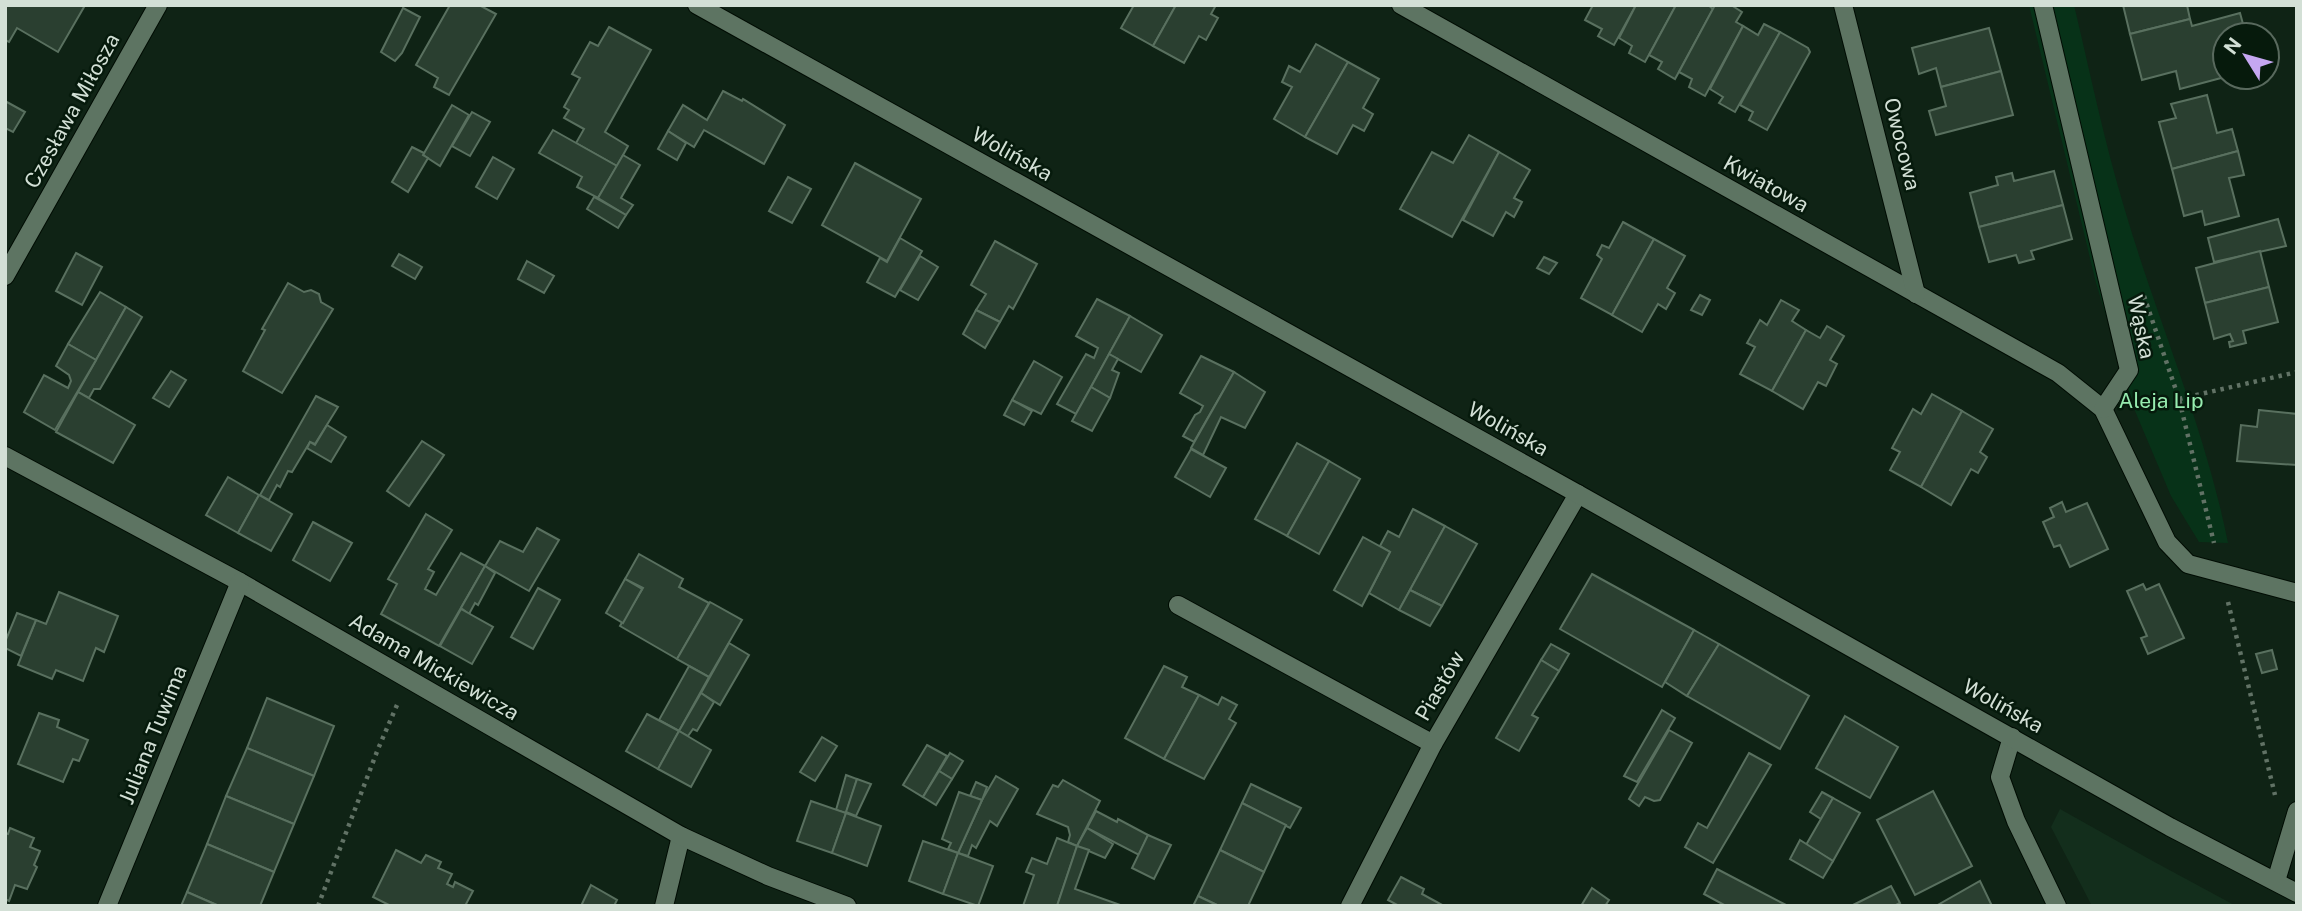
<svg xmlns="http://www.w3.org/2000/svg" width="2302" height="911" font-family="'Public Sans',sans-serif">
  <rect width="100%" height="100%" fill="#0f2315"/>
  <!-- built -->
  <polygon fill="#132e1c" points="2060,809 2149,859 2236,906 2092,906 2051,827"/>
  <!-- green -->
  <path fill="#073218" d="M2029,5H2074C2090,72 2104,141 2124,207C2157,320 2205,427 2228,543L2199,542L2171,496L2135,411L2096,283Z"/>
  <!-- building -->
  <g fill="#2a3f30" stroke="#59705f" stroke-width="2">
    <polygon points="5,5 81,5 84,7 58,52 17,28 9,42 5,40"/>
    <polygon points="450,5 479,5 496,14 449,95 434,87 438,78 416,65"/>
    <polygon points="1134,5 1176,5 1153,46 1121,28"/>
    <polygon points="1176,5 1216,5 1211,14 1218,18 1206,40 1199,36 1184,63 1153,46"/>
    <polygon points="1593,5 1636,5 1614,45 1598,36 1602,29 1585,20"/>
    <polygon points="1636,5 1676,5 1645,62 1629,53 1632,46 1619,38"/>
    <polygon points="1676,5 1708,5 1713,9 1675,79 1658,69 1662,62 1649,55"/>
    <polygon points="1715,5 1731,5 1742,12 1736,22 1743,26 1705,96 1689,87 1692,79 1679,72"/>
    <polygon points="2123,5 2187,5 2190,19 2130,34"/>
    <polygon points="403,8 420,17 402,53 395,61 381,52"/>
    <polygon points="2240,13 2246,35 2225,35 2225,54 2215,57 2221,78 2180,89 2176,71 2142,80 2130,34 2190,19 2192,26"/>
    <polygon points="1764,24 1780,32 1735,112 1719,103 1723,97 1710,89 1743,26 1758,35"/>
    <polygon points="609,27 651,50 605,132 628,146 617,166 576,143 584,129 564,118 569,110 564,107 580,78 572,74 590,42 598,46"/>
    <polygon points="1989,28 2001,71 1941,87 1936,68 1919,74 1912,48"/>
    <polygon points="1780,32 1808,48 1810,52 1767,130 1749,120 1753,112 1740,105"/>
    <polygon points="1316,44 1348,62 1305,137 1274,119 1292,87 1282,82 1289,66 1300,72"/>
    <polygon points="1348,62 1379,79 1363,108 1373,114 1364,131 1353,125 1337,154 1305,137"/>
    <polygon points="2001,71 2013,115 1936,135 1929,111 1946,106 1941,87"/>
    <polygon points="723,91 742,101 743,99 785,125 764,164 704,130 694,147 668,131 683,105 707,120"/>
    <polygon points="2207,95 2217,133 2232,129 2238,151 2172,169 2159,122 2176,118 2171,104"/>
    <polygon points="5,101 25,112 13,132 5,128"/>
    <polygon points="452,105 469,115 440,166 423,155"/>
    <polygon points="472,112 490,122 470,156 452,146"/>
    <polygon points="553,130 617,166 598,198 577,187 582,177 539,153"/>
    <polygon points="668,131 686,143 677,160 658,149"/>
    <polygon points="1469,135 1499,152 1452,237 1400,209 1432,152 1453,163"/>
    <polygon points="412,147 424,153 423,155 428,158 408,192 392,182"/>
    <polygon points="2238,151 2244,175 2229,178 2239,216 2205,225 2202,211 2184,216 2172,169"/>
    <polygon points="1499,152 1530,170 1514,198 1522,202 1514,217 1506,212 1493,236 1463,220"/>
    <polygon points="623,155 640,165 621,198 633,205 626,215 598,198"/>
    <polygon points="493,157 514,169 497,199 476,187"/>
    <polygon points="855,163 921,199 887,261 822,225"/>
    <polygon points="2054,171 2063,205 1979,227 1970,193 1998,185 1996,177 2012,173 2014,181"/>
    <polygon points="788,177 811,189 792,223 769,211"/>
    <polygon points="594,197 626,215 618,228 587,209"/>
    <polygon points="2063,205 2072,239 2031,251 2034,259 2019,263 2016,255 1989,262 1979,227"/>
    <polygon points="2278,219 2286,246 2214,262 2208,238"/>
    <polygon points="1623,222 1654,239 1612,315 1581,298 1602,259 1597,255 1602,245 1609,248"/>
    <polygon points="900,238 922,251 895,297 867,282 880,258 887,262"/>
    <polygon points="1654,239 1685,256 1667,288 1675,293 1666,309 1658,304 1642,332 1612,315"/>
    <polygon points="995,241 1037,264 1013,309 1009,306 1000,322 976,310 986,294 971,285"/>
    <polygon points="2260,251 2269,287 2205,303 2196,268"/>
    <polygon points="76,253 102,267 82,305 56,291"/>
    <polygon points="399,254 422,267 415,279 392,266"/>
    <polygon points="920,256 938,267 918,300 900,290"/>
    <polygon points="1544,257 1557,263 1549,274 1537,268"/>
    <polygon points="527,261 554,276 544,293 518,279"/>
    <polygon points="288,283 304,292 311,290 319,294 321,302 333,309 282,393 243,371 265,330 262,329"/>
    <polygon points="2269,287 2278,322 2243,331 2246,343 2230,347 2229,342 2233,341 2230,334 2214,339 2205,303"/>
    <polygon points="100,292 126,307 96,360 68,344"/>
    <polygon points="1700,295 1710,300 1702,315 1691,310"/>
    <polygon points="1097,299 1130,316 1076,414 1057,404 1086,354 1094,358 1098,348 1076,336"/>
    <polygon points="1781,300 1799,310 1792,321 1806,330 1772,391 1740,374 1755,347 1747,343 1760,320 1767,325"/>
    <polygon points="126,307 142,317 100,389 94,389 89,398 78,392"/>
    <polygon points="976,310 1000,322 985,348 963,334"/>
    <polygon points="1130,316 1162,335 1141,372 1109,354"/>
    <polygon points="1827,326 1844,336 1830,360 1837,364 1826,386 1818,382 1803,409 1772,391 1806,330 1820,338"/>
    <polygon points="68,344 96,360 55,430 24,412 44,375 68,388 71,381 69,375 56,366"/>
    <polygon points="1109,354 1118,359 1112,370 1119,373 1110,398 1091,387"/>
    <polygon points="1201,356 1234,372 1194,442 1183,436 1195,415 1200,412 1203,406 1180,393"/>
    <polygon points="1034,361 1062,377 1041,414 1012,400"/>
    <polygon points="171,371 186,380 169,407 153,398"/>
    <polygon points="1234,372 1265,392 1245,428 1221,417 1203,455 1191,448"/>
    <polygon points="1091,387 1110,398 1092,431 1072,421"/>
    <polygon points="78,392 135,425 113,463 56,432"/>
    <polygon points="1932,394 1962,411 1921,487 1890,470 1900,452 1892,448 1913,409 1921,414"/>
    <polygon points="316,396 338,407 315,444 310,442 292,472 288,471 280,487 277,485 269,500 260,495"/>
    <polygon points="1012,400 1032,411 1024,425 1004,415"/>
    <polygon points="2259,410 2297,414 2297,465 2237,461 2241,425 2257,427"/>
    <polygon points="1962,411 1993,429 1980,452 1987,457 1978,473 1971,469 1951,505 1921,487"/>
    <polygon points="327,425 346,437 331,462 307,448 310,442 315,445"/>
    <polygon points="422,441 444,455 409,506 387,491"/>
    <polygon points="1297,443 1329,461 1287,536 1255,519"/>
    <polygon points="1191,449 1226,468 1210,497 1175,477"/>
    <polygon points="1329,461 1360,479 1319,554 1287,536"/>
    <polygon points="228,477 259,495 238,533 206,515"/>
    <polygon points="259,495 292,514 271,551 238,533"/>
    <polygon points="2062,502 2066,512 2087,503 2108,549 2070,567 2060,545 2054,547 2043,522 2054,517 2050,508"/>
    <polygon points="1413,509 1445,526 1399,610 1369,593 1390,552 1380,546 1388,531 1399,537"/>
    <polygon points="426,514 452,530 428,569 434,572 425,589 436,595 461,553 485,566 439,646 381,614 397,584 388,579"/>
    <polygon points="313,522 352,543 330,581 293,560"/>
    <polygon points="1445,526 1477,544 1442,606 1410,590"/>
    <polygon points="537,528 559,540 529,591 485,566 500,541 523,552"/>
    <polygon points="1363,537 1390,552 1362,606 1334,590"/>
    <polygon points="639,554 683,579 679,587 709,603 677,659 620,626 643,588 625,579"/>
    <polygon points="485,566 495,573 478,605 475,603 469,614 461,608"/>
    <polygon points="1592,574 1694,630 1662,687 1560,629"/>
    <polygon points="625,579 642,589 623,623 606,613"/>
    <polygon points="2143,584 2146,590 2159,584 2184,638 2148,654 2141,638 2147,636 2127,591"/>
    <polygon points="538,588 560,600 533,649 511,637"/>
    <polygon points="1410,590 1442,606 1430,626 1399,610"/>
    <polygon points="59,592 118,616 104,652 96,648 83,681 56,670 52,679 18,665 36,620 46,624"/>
    <polygon points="710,602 742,620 709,677 677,659"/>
    <polygon points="461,609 493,627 472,664 440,646"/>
    <polygon points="17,613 36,620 21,656 5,648 5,642"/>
    <polygon points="1694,630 1719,644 1687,696 1665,682"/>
    <polygon points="729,643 749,655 720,705 701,693"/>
    <polygon points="1551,644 1569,654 1559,671 1541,660"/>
    <polygon points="1719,644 1809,696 1780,749 1687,696"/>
    <polygon points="2272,650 2277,669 2262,673 2256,654"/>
    <polygon points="1541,660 1559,671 1532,715 1538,718 1519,751 1496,738"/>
    <polygon points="689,666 709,677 679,731 659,720"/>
    <polygon points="1164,666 1187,677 1182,687 1199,695 1164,759 1125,738"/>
    <polygon points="701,693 714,702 697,731 693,729 688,736 679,731"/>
    <polygon points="1199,695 1218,705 1222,697 1237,705 1229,719 1236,723 1204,779 1164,759"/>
    <polygon points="267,698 334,726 314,776 247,748"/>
    <polygon points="1662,710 1675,718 1637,782 1624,776"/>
    <polygon points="39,713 59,720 57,727 88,740 79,761 73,759 63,782 18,764"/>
    <polygon points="647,714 679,731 658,769 626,751"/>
    <polygon points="1845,716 1898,747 1870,798 1816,768"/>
    <polygon points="1669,730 1692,743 1660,800 1654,801 1645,797 1639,806 1629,799"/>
    <polygon points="679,731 711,750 691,787 658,769"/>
    <polygon points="822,737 837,746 815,781 800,772"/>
    <polygon points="927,745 947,756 923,797 903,785"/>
    <polygon points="247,748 314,776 294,824 226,796"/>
    <polygon points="950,753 963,761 952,779 939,771"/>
    <polygon points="1749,753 1771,765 1713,863 1685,847 1698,823 1707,828"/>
    <polygon points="939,771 952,779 936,805 923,797"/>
    <polygon points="846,775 857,779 846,813 836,810"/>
    <polygon points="996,776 1018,789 997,826 990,821 976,848 972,845 968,856 958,853 982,800"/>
    <polygon points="857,779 871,784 856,816 846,812"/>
    <polygon points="1063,780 1100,801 1077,846 1068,842 1070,835 1068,827 1037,814 1053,785 1058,787"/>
    <polygon points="976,782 987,787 982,800 970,796"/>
    <polygon points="1251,784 1301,808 1290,828 1242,803"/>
    <polygon points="1933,791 1972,866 1915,895 1877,820"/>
    <polygon points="959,792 982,800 958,853 948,849 951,843 942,839"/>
    <polygon points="1822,792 1833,798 1821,819 1810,812"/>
    <polygon points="226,796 294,824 274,872 207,844"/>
    <polygon points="1833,798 1860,813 1833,861 1806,845"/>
    <polygon points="811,801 846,813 832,853 797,841"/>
    <polygon points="1242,803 1286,825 1264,872 1220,850"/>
    <polygon points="1096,811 1117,822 1118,819 1148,835 1139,855 1087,828"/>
    <polygon points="846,813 881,826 867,866 832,853"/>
    <polygon points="10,828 34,838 30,847 40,851 34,865 37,867 27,889 15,885 9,901 5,899 5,833 8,834"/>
    <polygon points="1087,828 1113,844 1105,858 1077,846"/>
    <polygon points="1148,835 1171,845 1154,879 1132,868"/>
    <polygon points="1057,838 1077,846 1057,906 1023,906 1034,875 1026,872 1032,858 1047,864"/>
    <polygon points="1800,840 1833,861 1823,878 1790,859"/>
    <polygon points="923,841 958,853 943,894 909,881"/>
    <polygon points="207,844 274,872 260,906 219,906 187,892"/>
    <polygon points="1077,846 1089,850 1075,889 1123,906 1057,906"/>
    <polygon points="396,850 421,863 426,855 441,862 438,868 452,874 447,884 453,887 455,882 473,891 465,906 391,906 373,897"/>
    <polygon points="1220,850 1264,872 1248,906 1219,906 1198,896"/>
    <polygon points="958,853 993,866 978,906 943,894"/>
    <polygon points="1717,869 1788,906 1726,906 1704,894"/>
    <polygon points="1401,877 1424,889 1422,894 1444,906 1399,906 1388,900"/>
    <polygon points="1980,881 1992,906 1936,906"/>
    <polygon points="591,885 617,900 614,906 581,906"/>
    <polygon points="1891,886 1900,903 1894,906 1851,906"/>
    <polygon points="1592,888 1609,900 1605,906 1581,906"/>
    <polygon points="187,892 219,906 181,906"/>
    <polygon points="1198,896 1219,906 1193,906"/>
  </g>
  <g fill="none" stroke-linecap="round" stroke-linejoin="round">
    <defs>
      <polyline id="service" points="664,906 681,836"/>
      <g id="minor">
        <polyline points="1401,5 2058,373 2103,409 2167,542 2188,564 2297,593"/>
        <polyline points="1843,5 1916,294"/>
        <polyline points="2043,5 2129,370 2103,409"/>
        <polyline points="5,276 158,5"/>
        <polyline points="5,456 240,582 681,836 768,876 847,906"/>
        <polyline points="1178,605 1433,744"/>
        <polyline points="2012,737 2000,777 2016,821 2057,906"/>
        <polyline points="2276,881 2297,811"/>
        <polyline points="107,906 240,582"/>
        <polyline points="1350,906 1433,744 1578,494"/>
      </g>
      <polyline id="tertiary" points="697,5 1578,494 2170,827 2297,893"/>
    </defs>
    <!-- service casing -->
    <use href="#service" stroke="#000c03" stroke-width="20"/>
    <!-- minor casing -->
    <use href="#minor" stroke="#000c03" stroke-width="20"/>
    <!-- tertiary casing -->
    <use href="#tertiary" stroke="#000c03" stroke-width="20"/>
    <!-- path -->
    <g stroke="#617265" stroke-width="4.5" stroke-dasharray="3.5 5" stroke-linecap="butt">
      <polyline points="2144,296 2179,399 2214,543"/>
      <polyline points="2179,399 2297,372"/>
      <polyline points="2228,602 2275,795"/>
      <polyline points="318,906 378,749 397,705"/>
    </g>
    <!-- service -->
    <use href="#service" stroke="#5d7462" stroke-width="18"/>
    <!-- minor -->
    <use href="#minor" stroke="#5d7462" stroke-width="18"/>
    <!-- tertiary -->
    <use href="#tertiary" stroke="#5d7462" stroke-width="18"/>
  </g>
  <g text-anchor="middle" stroke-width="5" stroke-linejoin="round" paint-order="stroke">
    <!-- street labels -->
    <g font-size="21" fill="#d3e0d6" stroke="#061a0c">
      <text transform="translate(72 111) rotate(-61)" y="7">Czesława Miłosza</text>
      <text transform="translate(1902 144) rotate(76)" y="7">Owocowa</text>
      <text transform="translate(1012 154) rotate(29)" y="7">Wolińska</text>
      <text transform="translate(1766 184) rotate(29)" y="7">Kwiatowa</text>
      <text transform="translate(2141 327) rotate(78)" y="7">Wąska</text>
      <text transform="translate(1508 429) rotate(29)" y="7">Wolińska</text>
      <text transform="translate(434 667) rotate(30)" y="7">Adama Mickiewicza</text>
      <text transform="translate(1440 686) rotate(-60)" y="7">Piastów</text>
      <text transform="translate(2003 706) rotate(29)" y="7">Wolińska</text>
      <text transform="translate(153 735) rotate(-68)" y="7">Juliana Tuwima</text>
    </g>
    <!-- park labels -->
    <g font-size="21" fill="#97ecaf" stroke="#061a0c">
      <text x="2161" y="408">Aleja Lip</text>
    </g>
  </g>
  <!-- border -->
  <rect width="2302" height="911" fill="none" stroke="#d3e0d6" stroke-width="14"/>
  <!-- north arrow -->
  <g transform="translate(2246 56) rotate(307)"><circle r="33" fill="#061a0c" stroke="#58695d" stroke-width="2"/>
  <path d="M0-5L12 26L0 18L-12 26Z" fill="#c5a7f1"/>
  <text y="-10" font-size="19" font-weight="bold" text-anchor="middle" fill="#d3e0d6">N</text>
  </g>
</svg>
